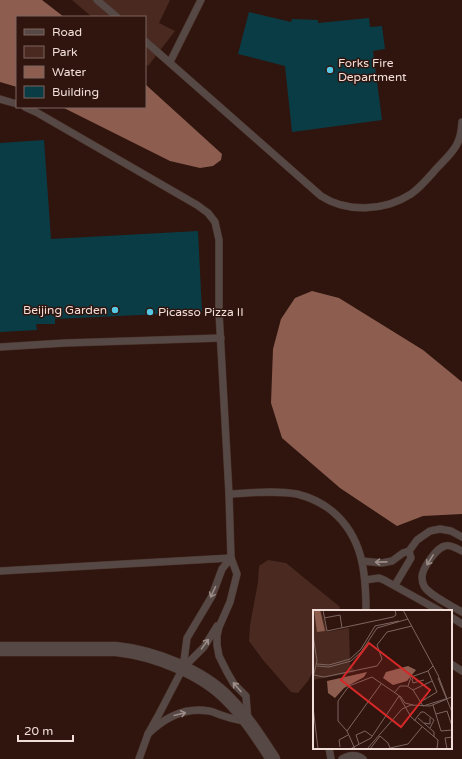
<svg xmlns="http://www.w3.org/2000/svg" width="462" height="759" font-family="'Varela Round',sans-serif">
  <rect width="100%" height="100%" fill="#2f150e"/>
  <!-- green -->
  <g fill="#4a2a20">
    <polygon points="72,0 170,0 159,23 175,31 148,66 145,64 145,17 92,17"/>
    <polygon points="268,560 286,563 340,607 339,611 314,611 314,669 308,681 298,693 291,692 263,660 249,641 250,625 258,582 259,566"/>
  </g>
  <!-- water -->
  <g fill="#8d5e50">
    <polygon points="0,0 42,0 64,17 17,17 17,87 0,82"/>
    <polygon points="145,84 222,154 221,160 213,166 200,168 170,161 62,107 145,107"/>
    <polygon points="312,291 339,298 423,350 462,382 462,514 423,516 397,526 340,488 282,438 271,403 273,349 281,319 295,298"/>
  </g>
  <!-- building -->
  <g fill="#0a3c46">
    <polygon points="249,12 291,22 292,19 318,20 318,23 369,18 370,27 382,26 385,49 373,51 382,120 292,132 285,66 238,54"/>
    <polygon points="44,140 51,239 198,231 202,312 55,319 55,324 36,324 37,330 0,332 0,143"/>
  </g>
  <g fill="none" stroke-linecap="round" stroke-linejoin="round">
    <defs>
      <g id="service">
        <polyline points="97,0 117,17"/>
        <path d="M145,41L321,196C347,213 385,211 411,194C421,187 429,177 437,168C452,152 461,146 462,122"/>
        <polyline points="170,62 201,0"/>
        <polyline points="0,99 17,104"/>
        <path d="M25,107L36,112L197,205L208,213L215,222L219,240V312L229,494L231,558L237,574L230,602L219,627L217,636V645L219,656L227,672L234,684L246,696L248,722C240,720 232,719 224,716C219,715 215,712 209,711C185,707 165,717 148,734"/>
        <polyline points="0,347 65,343 221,338"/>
        <path d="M229,494C251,493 275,490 297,494C309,497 322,503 332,511C363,537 366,573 366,611"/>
        <path d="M462,551C457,549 451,544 445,546C436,548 422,569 422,577C422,580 423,584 424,586C429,595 452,606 462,612"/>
        <polyline points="362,561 382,563 392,561 403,553 409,551 417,540 430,531 440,529 451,531 462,537"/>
        <polyline points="0,571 231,558"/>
        <polyline points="365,580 379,578 384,580 440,611"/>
        <polyline points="395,585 411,558 409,551"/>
        <polyline points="451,617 462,624"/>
        <polyline points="451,664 462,671"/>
        <polyline points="183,668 204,647 217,626"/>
        <polyline points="329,748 331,759"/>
        <polyline points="139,759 148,734 158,716 183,668 187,638 212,596 222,569 231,558"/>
        <path d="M342,759C349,755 356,754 363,759"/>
      </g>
      <path id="minor" d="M0,649H116C154,653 203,672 229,700C246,717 260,739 273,759"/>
    </defs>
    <!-- service casing -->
    <use href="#service" stroke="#4a312a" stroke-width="8"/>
    <!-- minor casing -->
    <use href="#minor" stroke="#4a312a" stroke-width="15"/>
    <!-- service -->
    <use href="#service" stroke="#564844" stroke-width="7"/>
    <!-- minor -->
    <use href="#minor" stroke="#564844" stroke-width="14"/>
  </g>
  <!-- one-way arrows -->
  <defs><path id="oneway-shaft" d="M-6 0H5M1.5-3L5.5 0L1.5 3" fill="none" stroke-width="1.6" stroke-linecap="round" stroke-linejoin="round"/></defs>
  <g stroke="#9c8c87">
    <use href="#oneway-shaft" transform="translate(430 560) rotate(122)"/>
    <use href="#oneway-shaft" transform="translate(381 562) rotate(179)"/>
    <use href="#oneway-shaft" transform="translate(213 592) rotate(115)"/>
    <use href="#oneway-shaft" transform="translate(205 644) rotate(-54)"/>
    <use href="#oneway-shaft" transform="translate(237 687) rotate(-131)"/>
    <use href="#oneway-shaft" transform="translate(180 714) rotate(-14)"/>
  </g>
  <!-- markers -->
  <g fill="#58c9e4" stroke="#2f150e" stroke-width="1.5">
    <circle cx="330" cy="70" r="4"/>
    <circle cx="115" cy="310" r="4"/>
    <circle cx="150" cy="312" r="4"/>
  </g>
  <g text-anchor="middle" stroke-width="3" stroke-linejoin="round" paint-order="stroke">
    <!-- poi labels -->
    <g font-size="12" fill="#f1ded8" stroke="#2f150e" text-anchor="start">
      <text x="338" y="67">Forks Fire<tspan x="338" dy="14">Department</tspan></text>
      <text x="107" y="314" text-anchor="end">Beijing Garden</text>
      <text x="158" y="316">Picasso Pizza II</text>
    </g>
  </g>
  <!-- overview -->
  <g transform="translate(313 610)">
    <rect width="139" height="139" fill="#2f150e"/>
    <path d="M0,0H8L14,22L36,18L37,54L42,62L0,70Z" fill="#4a2a20"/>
    <path d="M1,0H7L12,21L4,22ZM95,56L103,60L94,71L80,75L70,68L73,62ZM54,62L51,67L31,78L22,88L15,83L14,71Z" fill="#8d5e50"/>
    <path fill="none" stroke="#7d655f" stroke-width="1" d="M10,0L14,21L80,7L83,5L82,0M90,0L125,65L134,89M11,8L27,5L29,18M0,25L4,51L0,68M4,54L16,55L37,49L48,39L62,16L86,11M4,56L16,57L38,51L48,42L64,18L95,9M1,65L11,67L64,56L69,49L64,35L74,22L99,16M101,67L99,69L100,73L111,70M125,68L139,102M95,76L98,67L115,61L120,56M100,80L119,71M82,82L87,76H94L100,80L110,96M86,86L98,107L125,130L124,139M109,91L124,82L115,61M120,95L128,121L139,120M110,96L139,87M0,97L5,139M123,104L134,101L139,116M105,108L121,122V127M101,111L108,102H111L121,110L117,118M111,113L117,114V108M34,121L68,74M67,126L75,133L77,138L95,134L109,117M46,134L43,125L52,121L59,126M27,137L26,130L35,125M37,139L58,128L86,86M42,139L34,121L25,111V91L36,76L59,67L88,87L92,93L100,95M54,139L89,99L98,95L117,96L134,89M57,139L67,126M134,139L132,128L139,127"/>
    <path fill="#d62828" fill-opacity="0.15" stroke="#d62828" stroke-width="2" d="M56,33L117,80L88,117L28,70Z"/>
    <rect width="139" height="139" fill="none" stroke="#f1ded8" stroke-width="2"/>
  </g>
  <!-- legend -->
  <rect x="16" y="16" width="130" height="92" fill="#2f150e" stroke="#7d655f"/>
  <rect x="24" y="29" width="20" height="6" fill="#564844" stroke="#7d655f"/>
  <text x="52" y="36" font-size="12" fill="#f1ded8">Road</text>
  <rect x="24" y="46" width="20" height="12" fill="#4a2a20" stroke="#7d655f"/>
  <text x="52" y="56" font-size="12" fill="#f1ded8">Park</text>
  <rect x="24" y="66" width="20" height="12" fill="#8d5e50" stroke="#7d655f"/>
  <text x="52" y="76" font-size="12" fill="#f1ded8">Water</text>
  <rect x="24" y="86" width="20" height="12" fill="#0a3c46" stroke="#7d655f"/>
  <text x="52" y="96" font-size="12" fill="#f1ded8">Building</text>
  <!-- scale -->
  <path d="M18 735v6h55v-6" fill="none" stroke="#f1ded8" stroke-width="2"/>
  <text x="24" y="735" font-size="12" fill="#f1ded8" stroke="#2f150e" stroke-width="3" paint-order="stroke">20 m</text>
</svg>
